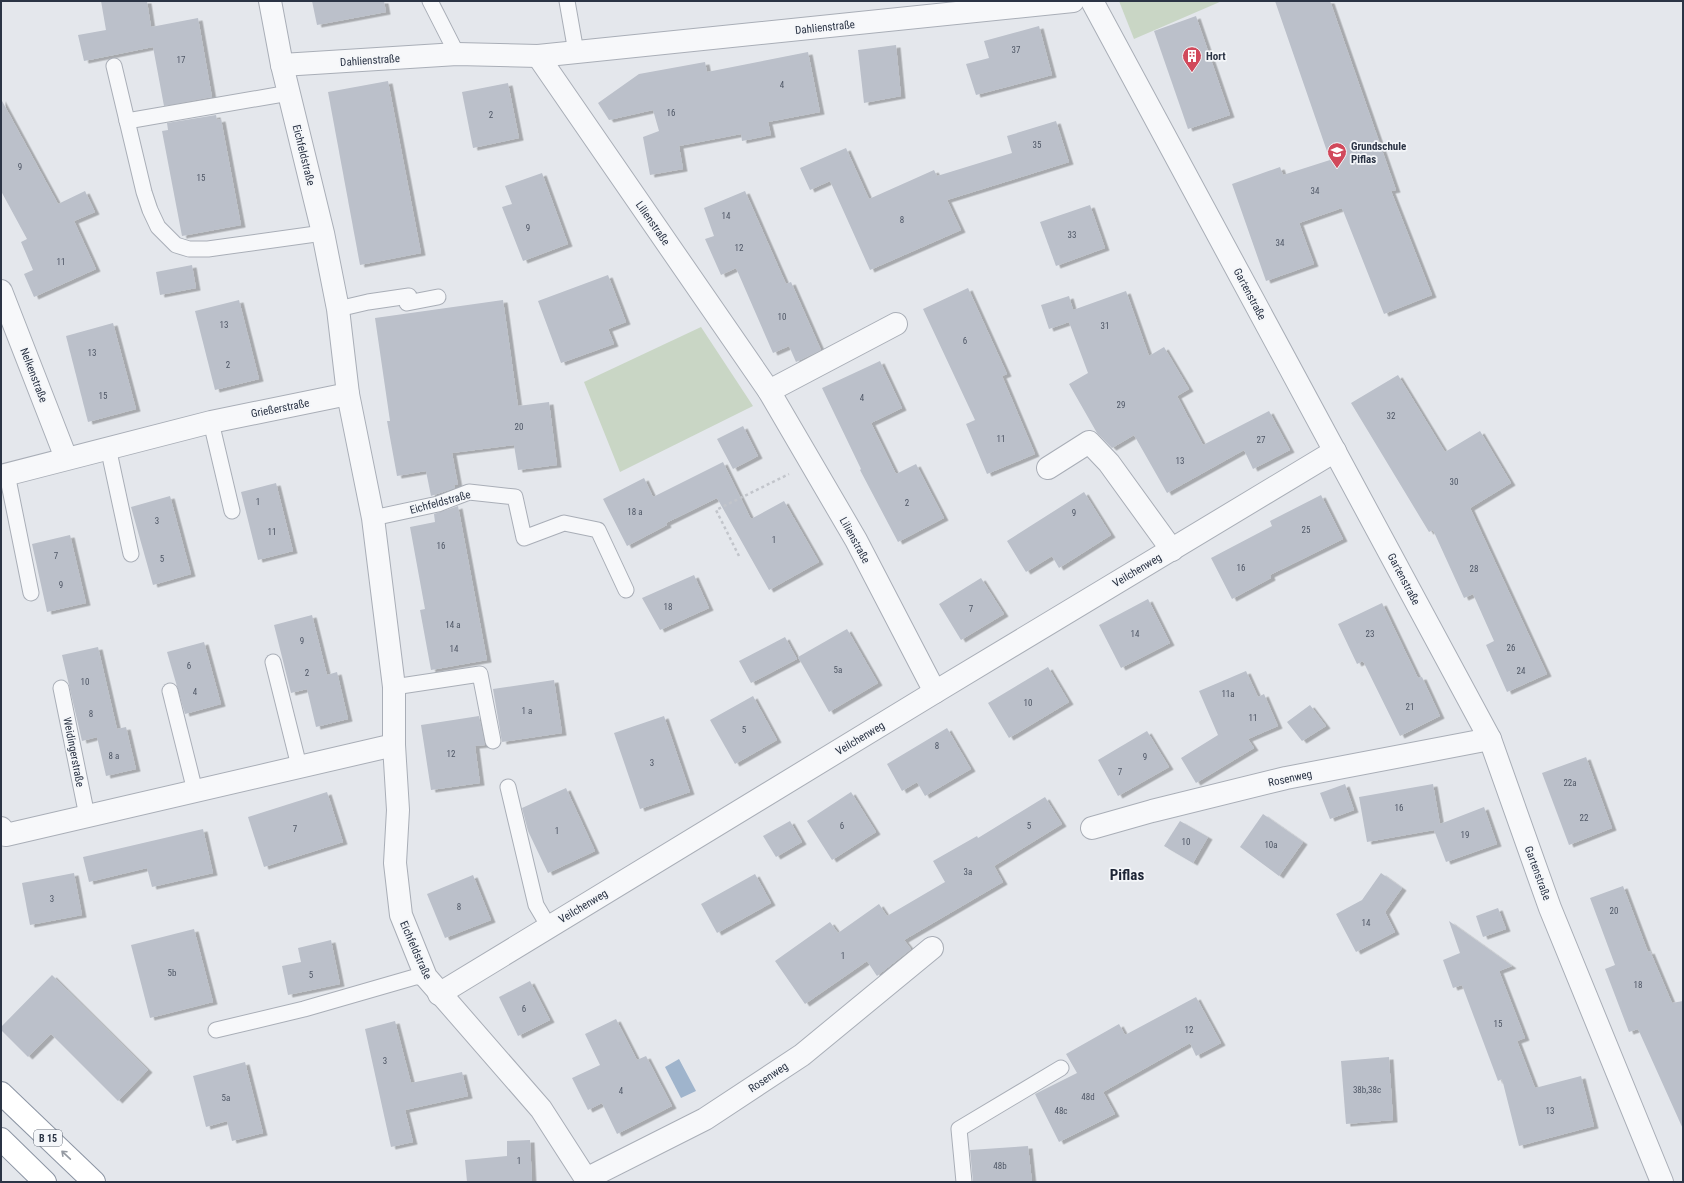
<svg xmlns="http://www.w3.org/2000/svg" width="1684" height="1183" font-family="'Roboto Condensed',sans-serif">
  <defs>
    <filter id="shadow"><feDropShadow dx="4.5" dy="2.5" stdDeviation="0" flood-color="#0004"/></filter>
  </defs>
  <rect width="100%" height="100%" fill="#e4e7ec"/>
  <!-- green -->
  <g fill="#c9d6c5">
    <polygon points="1119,1 1222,1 1134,39"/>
    <polygon points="701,327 753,406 620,472 584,382"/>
  </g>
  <!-- water -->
  <polygon fill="#9fb4cc" points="679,1059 696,1091 681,1098 665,1067"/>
  <!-- building -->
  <g fill="#bbc0ca" filter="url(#shadow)">
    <polygon points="101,1 147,1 151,27 198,18 212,97 164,106 153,47 84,61 78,35 106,30"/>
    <polygon points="312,1 384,1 386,12 317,25"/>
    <polygon points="1275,1 1330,1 1396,190 1391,191 1432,295 1384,314 1342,208 1299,223 1314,264 1266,281 1232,184 1280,167 1283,175 1330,160"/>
    <polygon points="1196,16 1230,115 1188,129 1154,31"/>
    <polygon points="1039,26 1052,75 976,95 966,64 989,58 984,41"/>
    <polygon points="896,45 901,96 864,103 858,50"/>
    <polygon points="808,52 820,112 768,122 771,135 742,141 741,134 679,146 683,169 650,175 643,137 659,131 653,110 609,120 598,103 639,74 705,62 707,72"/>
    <polygon points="388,81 421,253 360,265 328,92"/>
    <polygon points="508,83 519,138 473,148 462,92"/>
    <polygon points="1,99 58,204 85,191 95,212 74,221 96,269 34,297 24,274 33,270 21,242 27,239 1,191"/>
    <polygon points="216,115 217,120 221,119 241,225 182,236 162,131 168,130 167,123"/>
    <polygon points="1056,121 1069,162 947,200 961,230 870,270 830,181 810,190 800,168 846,148 869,199 934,170 937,176 1012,153 1007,136"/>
    <polygon points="542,173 568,244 523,261 502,207 512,204 505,186"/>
    <polygon points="745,191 786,284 791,282 821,350 796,362 789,346 773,353 736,268 721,275 705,239 714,236 704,208"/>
    <polygon points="1090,205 1105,248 1056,266 1040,222"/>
    <polygon points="192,265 196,288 160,295 156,272"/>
    <polygon points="608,275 626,322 608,329 614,344 561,363 538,301"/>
    <polygon points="968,288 1007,374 1002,376 1035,454 987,474 966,424 975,420 923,309"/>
    <polygon points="1126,291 1149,356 1164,347 1189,389 1177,396 1203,445 1269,411 1290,450 1253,469 1244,450 1167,493 1134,435 1112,448 1097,433 1069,384 1088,373 1069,322 1049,329 1041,305 1069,296 1073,310"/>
    <polygon points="239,300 259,379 215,390 195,311"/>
    <polygon points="503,300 518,406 549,402 557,465 518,470 514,445 452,453 458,485 454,485 455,488 431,496 426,471 397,476 387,421 390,421 375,318"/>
    <polygon points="113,323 136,409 88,422 66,336"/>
    <polygon points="880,361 902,408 871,423 896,474 916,464 944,518 898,542 860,470 861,469 822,388"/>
    <polygon points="1398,375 1445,452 1480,431 1511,483 1470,508 1547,674 1507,692 1486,645 1494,641 1473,594 1464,598 1433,530 1429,532 1351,403"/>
    <polygon points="743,426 758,456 733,469 717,439"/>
    <polygon points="723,462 751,519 784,501 819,562 769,590 717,498 666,523 667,525 627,546 603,499 644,478 653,497"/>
    <polygon points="276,483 293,551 258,560 241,492"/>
    <polygon points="1084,492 1111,535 1059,568 1052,556 1026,572 1007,541"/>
    <polygon points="1321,495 1343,539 1270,575 1271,578 1232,599 1211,558 1272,526 1270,521"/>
    <polygon points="170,496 191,574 153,585 131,507"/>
    <polygon points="458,506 487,660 431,670 420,610 425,609 410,527 435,522 434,514"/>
    <polygon points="70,535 86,603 47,612 32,544"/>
    <polygon points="694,575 709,608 660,630 642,598"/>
    <polygon points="981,578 1004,614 961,640 939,604"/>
    <polygon points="1148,599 1170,643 1121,668 1099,625"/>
    <polygon points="1382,603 1418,678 1422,677 1440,716 1400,736 1363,661 1357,664 1338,624"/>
    <polygon points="312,615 327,675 337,672 348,719 316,727 307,689 291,693 274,625"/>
    <polygon points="847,629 878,683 829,712 798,657"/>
    <polygon points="785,637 797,659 751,683 739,661"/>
    <polygon points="204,642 221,704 185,714 167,652"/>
    <polygon points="98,647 117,729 126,727 136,769 106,776 97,737 82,741 62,655"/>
    <polygon points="1048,667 1069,702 1009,738 988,703"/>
    <polygon points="1246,671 1258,697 1264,694 1278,726 1248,739 1254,748 1196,783 1181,758 1218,735 1199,691"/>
    <polygon points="554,680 562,733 502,742 493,689"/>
    <polygon points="753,696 777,740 735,764 710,720"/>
    <polygon points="1310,705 1326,726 1302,741 1287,722"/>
    <polygon points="479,716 485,745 475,746 480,783 431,790 421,725"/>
    <polygon points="664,716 690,792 640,809 614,733"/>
    <polygon points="947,728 971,769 925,796 917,782 902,791 887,764"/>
    <polygon points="1147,731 1169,767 1118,796 1098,760"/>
    <polygon points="1586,757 1612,828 1569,845 1542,773"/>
    <polygon points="1345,784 1354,810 1330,819 1320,793"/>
    <polygon points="1433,784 1440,824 1484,807 1497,844 1446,862 1434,830 1367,842 1359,797"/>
    <polygon points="566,788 595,851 548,873 528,831 522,808"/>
    <polygon points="327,792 343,842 264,867 248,817"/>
    <polygon points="851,792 876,832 832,860 807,821"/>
    <polygon points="1045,797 1062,824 994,866 1003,882 904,940 911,949 877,976 867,961 805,1004 775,961 830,922 838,933 879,904 887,916 945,882 933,861 977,836 978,838"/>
    <polygon points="1263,814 1303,842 1279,876 1240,847"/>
    <polygon points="790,821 802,842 776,857 763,836"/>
    <polygon points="1180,821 1208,837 1193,863 1164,846"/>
    <polygon points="203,829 213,873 152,887 147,868 89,882 83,857"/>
    <polygon points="74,873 82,915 30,925 22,883"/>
    <polygon points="1381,873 1402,888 1385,912 1395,932 1356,952 1336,914 1362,900"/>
    <polygon points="755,874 771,903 717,933 701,904"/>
    <polygon points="473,875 491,920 445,938 427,894"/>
    <polygon points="1623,886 1648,952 1650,951 1672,1003 1683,1001 1683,1129 1638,1029 1629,1032 1605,969 1615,965 1590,898"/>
    <polygon points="1498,908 1506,929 1483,937 1476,916"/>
    <polygon points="1449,921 1512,966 1499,971 1525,1038 1517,1041 1535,1088 1581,1076 1594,1126 1519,1146 1502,1079 1498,1081 1462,985 1453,988 1443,960 1460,953"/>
    <polygon points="194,929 213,1002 150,1018 131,945"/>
    <polygon points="331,940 340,984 288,995 282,966 301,962 298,948"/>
    <polygon points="52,975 148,1070 118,1101 51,1034 28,1057 1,1030 1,1027"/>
    <polygon points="530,981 550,1020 518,1036 499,997"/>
    <polygon points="1196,997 1221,1043 1196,1056 1190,1043 1103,1092 1115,1114 1059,1142 1035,1094 1077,1073 1066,1054 1119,1024 1125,1035"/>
    <polygon points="616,1019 637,1060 646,1056 672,1106 617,1134 602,1103 588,1110 572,1078 600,1065 585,1034"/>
    <polygon points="395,1021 411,1083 462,1072 468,1096 405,1110 413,1142 391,1147 365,1029"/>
    <polygon points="1389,1057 1393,1120 1346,1124 1341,1061"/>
    <polygon points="245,1062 263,1133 232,1141 227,1121 206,1127 193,1076"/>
    <polygon points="530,1140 532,1182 467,1182 465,1160 507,1156 507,1141"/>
    <polygon points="1028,1146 1032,1182 973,1182 970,1150"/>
  </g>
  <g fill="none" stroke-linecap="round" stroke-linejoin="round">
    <defs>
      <g id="service">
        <polyline points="430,1 457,54"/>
        <polyline points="567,1 576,52"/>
        <polyline points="114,66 144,192 150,210 158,227 176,245 189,249 208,249 323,233"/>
        <polyline points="127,121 289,93"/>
        <polyline points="338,309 368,302 409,296 407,303 438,297"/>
        <polyline points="211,422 232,511"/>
        <polyline points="108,447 131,554"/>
        <polyline points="7,474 31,593"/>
        <polyline points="373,518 438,504 469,492 515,497 524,538 564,523 598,530 626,590"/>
        <polyline points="273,662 299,766"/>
        <polyline points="394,687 480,674 493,741"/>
        <polyline points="61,688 87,816"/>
        <polyline points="170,691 195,791"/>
        <polyline points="508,787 536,905 549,927"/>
        <polyline points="216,1030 304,1009 415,977 426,977"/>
        <polyline points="964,1182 959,1129 1061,1068"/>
      </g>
      <g id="minor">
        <polyline points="270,1 282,65 323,233 338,309 348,394 373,518 394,687 394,745 398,810 395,863 401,915 426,977 541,1109 588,1182"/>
        <polyline points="1092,1 1490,739 1550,908 1662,1182"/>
        <polyline points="538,56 769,391 856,540 935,692"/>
        <polyline points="282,65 457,54 538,56 1073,1"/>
        <polyline points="1,291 66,458"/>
        <polyline points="769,391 896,324"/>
        <polyline points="1048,468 1089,442 1109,463 1172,550"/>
        <polyline points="1,476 211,422 348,394"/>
        <polyline points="1,828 6,835 394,745"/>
        <polyline points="1092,828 1152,811 1286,778 1490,739"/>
        <polyline points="439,994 935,692 1335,451"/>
        <polyline points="586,1179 705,1119 802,1055 932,948"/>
      </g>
      <g id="trunk">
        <polyline points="1,1093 94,1182"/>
        <polyline points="1,1139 45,1182"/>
      </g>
    </defs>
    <!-- service casing -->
    <use href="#service" stroke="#a9aeb7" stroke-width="17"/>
    <!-- minor casing -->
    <use href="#minor" stroke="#a9aeb7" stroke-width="24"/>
    <!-- trunk casing -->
    <use href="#trunk" stroke="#8b94a3" stroke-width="24"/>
    <!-- path -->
    <polyline stroke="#c2c5cb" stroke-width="2.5" stroke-dasharray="3 3" stroke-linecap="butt" points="739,556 716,510 789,474"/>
    <!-- service -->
    <use href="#service" stroke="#f7f8fa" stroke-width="15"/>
    <!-- minor -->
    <use href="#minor" stroke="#f7f8fa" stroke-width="22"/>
    <!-- trunk -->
    <use href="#trunk" stroke="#fff" stroke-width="22"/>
  </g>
  <!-- one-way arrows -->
  <defs><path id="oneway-shaft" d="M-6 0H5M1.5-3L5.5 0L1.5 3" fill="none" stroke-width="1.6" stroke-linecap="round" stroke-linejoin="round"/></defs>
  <use stroke="#959aa2" href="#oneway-shaft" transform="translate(66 1155) rotate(-137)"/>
  <!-- icons -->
  <defs>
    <symbol id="building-pin" viewBox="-11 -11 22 30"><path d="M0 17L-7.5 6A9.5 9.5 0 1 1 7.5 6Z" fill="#d1495b" stroke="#f4f6f9"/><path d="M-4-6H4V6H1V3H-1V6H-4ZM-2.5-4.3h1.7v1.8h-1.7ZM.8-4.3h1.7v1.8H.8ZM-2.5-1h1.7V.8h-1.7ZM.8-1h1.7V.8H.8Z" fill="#fff"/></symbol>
    <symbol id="school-pin" viewBox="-11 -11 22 30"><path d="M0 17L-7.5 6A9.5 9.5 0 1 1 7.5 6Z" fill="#d1495b" stroke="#f4f6f9"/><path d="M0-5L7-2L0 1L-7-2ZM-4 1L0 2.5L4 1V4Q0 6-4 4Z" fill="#fff"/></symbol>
  </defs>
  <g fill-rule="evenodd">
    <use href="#building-pin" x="1181" y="45" width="22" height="30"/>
    <use href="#school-pin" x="1326" y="141" width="22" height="30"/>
  </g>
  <g text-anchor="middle" stroke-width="3.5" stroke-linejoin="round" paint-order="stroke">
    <!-- number labels -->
    <g font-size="9" fill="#4f5766">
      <text x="1016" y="53">37</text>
      <text x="181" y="63">17</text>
      <text x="782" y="88">4</text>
      <text x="671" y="116">16</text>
      <text x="491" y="118">2</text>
      <text x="1037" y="148">35</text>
      <text x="20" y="170">9</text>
      <text x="201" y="181">15</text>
      <text x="1315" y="194">34</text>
      <text x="726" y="219">14</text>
      <text x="902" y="223">8</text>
      <text x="528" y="231">9</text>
      <text x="1072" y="238">33</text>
      <text x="1280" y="246">34</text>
      <text x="739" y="251">12</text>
      <text x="61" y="265">11</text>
      <text x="782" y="320">10</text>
      <text x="224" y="328">13</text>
      <text x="1105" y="329">31</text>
      <text x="965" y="344">6</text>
      <text x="92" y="356">13</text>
      <text x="228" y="368">2</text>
      <text x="103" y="399">15</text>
      <text x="862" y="401">4</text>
      <text x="1121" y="408">29</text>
      <text x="1391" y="419">32</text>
      <text x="519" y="430">20</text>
      <text x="1001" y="442">11</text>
      <text x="1261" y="443">27</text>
      <text x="1180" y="464">13</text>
      <text x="1454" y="485">30</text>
      <text x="258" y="505">1</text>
      <text x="907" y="506">2</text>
      <text x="635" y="515">18 a</text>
      <text x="1074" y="516">9</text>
      <text x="157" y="524">3</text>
      <text x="1306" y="533">25</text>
      <text x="272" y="535">11</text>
      <text x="774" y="543">1</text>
      <text x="441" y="549">16</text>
      <text x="56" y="559">7</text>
      <text x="162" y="562">5</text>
      <text x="1241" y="571">16</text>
      <text x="1474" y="572">28</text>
      <text x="61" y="588">9</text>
      <text x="668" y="610">18</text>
      <text x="971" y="612">7</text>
      <text x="453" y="628">14 a</text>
      <text x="1135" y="637">14</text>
      <text x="1370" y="637">23</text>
      <text x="302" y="644">9</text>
      <text x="1511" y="651">26</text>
      <text x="454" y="652">14</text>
      <text x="189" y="669">6</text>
      <text x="838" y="673">5a</text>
      <text x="1521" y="674">24</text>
      <text x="307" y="676">2</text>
      <text x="85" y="685">10</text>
      <text x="195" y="695">4</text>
      <text x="1228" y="697">11a</text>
      <text x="1028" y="706">10</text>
      <text x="1410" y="710">21</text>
      <text x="527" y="714">1 a</text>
      <text x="91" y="717">8</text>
      <text x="1253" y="721">11</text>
      <text x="744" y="733">5</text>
      <text x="937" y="749">8</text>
      <text x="451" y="757">12</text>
      <text x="114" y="759">8 a</text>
      <text x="1145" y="760">9</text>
      <text x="652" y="766">3</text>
      <text x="1120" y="775">7</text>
      <text x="1570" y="786">22a</text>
      <text x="1399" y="811">16</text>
      <text x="1584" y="821">22</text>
      <text x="842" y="829">6</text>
      <text x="1029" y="829">5</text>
      <text x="295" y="832">7</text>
      <text x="557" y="834">1</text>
      <text x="1465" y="838">19</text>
      <text x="1186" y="845">10</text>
      <text x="1271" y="848">10a</text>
      <text x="968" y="875">3a</text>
      <text x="52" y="902">3</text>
      <text x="459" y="910">8</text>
      <text x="1614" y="914">20</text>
      <text x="1366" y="926">14</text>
      <text x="843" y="959">1</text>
      <text x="172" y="976">5b</text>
      <text x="311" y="978">5</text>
      <text x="1638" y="988">18</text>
      <text x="524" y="1012">6</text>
      <text x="1498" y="1027">15</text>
      <text x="1189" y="1033">12</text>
      <text x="385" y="1064">3</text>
      <text x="1367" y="1093">38b,38c</text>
      <text x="621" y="1094">4</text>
      <text x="1088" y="1100">48d</text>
      <text x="226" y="1101">5a</text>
      <text x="1061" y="1114">48c</text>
      <text x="1550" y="1114">13</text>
      <text x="519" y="1164">1</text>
      <text x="1000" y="1169">48b</text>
    </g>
    <!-- shield labels -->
    <rect fill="#f4f6f9" stroke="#676e7b" stroke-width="1" x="34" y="1130" width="28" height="16" rx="3"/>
    <g font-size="10" font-weight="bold" fill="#2b3445">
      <text x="48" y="1142">B 15</text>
    </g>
    <!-- street labels -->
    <g font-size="11" fill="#2b3445" stroke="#f4f6f9">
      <text transform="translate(825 27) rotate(-6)" y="4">Dahlienstraße</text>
      <text transform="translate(370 60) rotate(-4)" y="4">Dahlienstraße</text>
      <text transform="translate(304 155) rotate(76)" y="4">Eichfeldstraße</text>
      <text transform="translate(653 223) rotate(55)" y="4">Lilienstraße</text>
      <text transform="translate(1250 294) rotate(62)" y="4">Gartenstraße</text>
      <text transform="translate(34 375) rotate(69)" y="4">Nelkenstraße</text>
      <text transform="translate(280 408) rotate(-11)" y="4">Grießerstraße</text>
      <text transform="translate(440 502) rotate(-15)" y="4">Eichfeldstraße</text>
      <text transform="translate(855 540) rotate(61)" y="4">Lilienstraße</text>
      <text transform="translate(1137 570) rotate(-31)" y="4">Veilchenweg</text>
      <text transform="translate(1404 579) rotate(62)" y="4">Gartenstraße</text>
      <text transform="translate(860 738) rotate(-31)" y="4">Veilchenweg</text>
      <text transform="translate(74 752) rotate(79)" y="4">Weidingerstraße</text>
      <text transform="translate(1290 778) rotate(-12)" y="4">Rosenweg</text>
      <text transform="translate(1538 873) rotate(70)" y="4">Gartenstraße</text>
      <text transform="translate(583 906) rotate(-31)" y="4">Veilchenweg</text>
      <text transform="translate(416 950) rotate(66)" y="4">Eichfeldstraße</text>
      <text transform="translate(768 1077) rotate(-34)" y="4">Rosenweg</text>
    </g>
    <!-- poi labels -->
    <g font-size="11" font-weight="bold" fill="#2b3445" stroke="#f4f6f9" text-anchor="start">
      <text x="1206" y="60">Hort</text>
      <text x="1351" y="150">Grundschule<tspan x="1351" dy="13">Piflas</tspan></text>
    </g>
    <!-- district labels -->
    <g font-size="15" font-weight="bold" fill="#1d2536" stroke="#f4f6f9">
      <text x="1127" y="880">Piflas</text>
    </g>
  </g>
  <!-- border -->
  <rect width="1684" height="1183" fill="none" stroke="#2b3445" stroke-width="4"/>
</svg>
